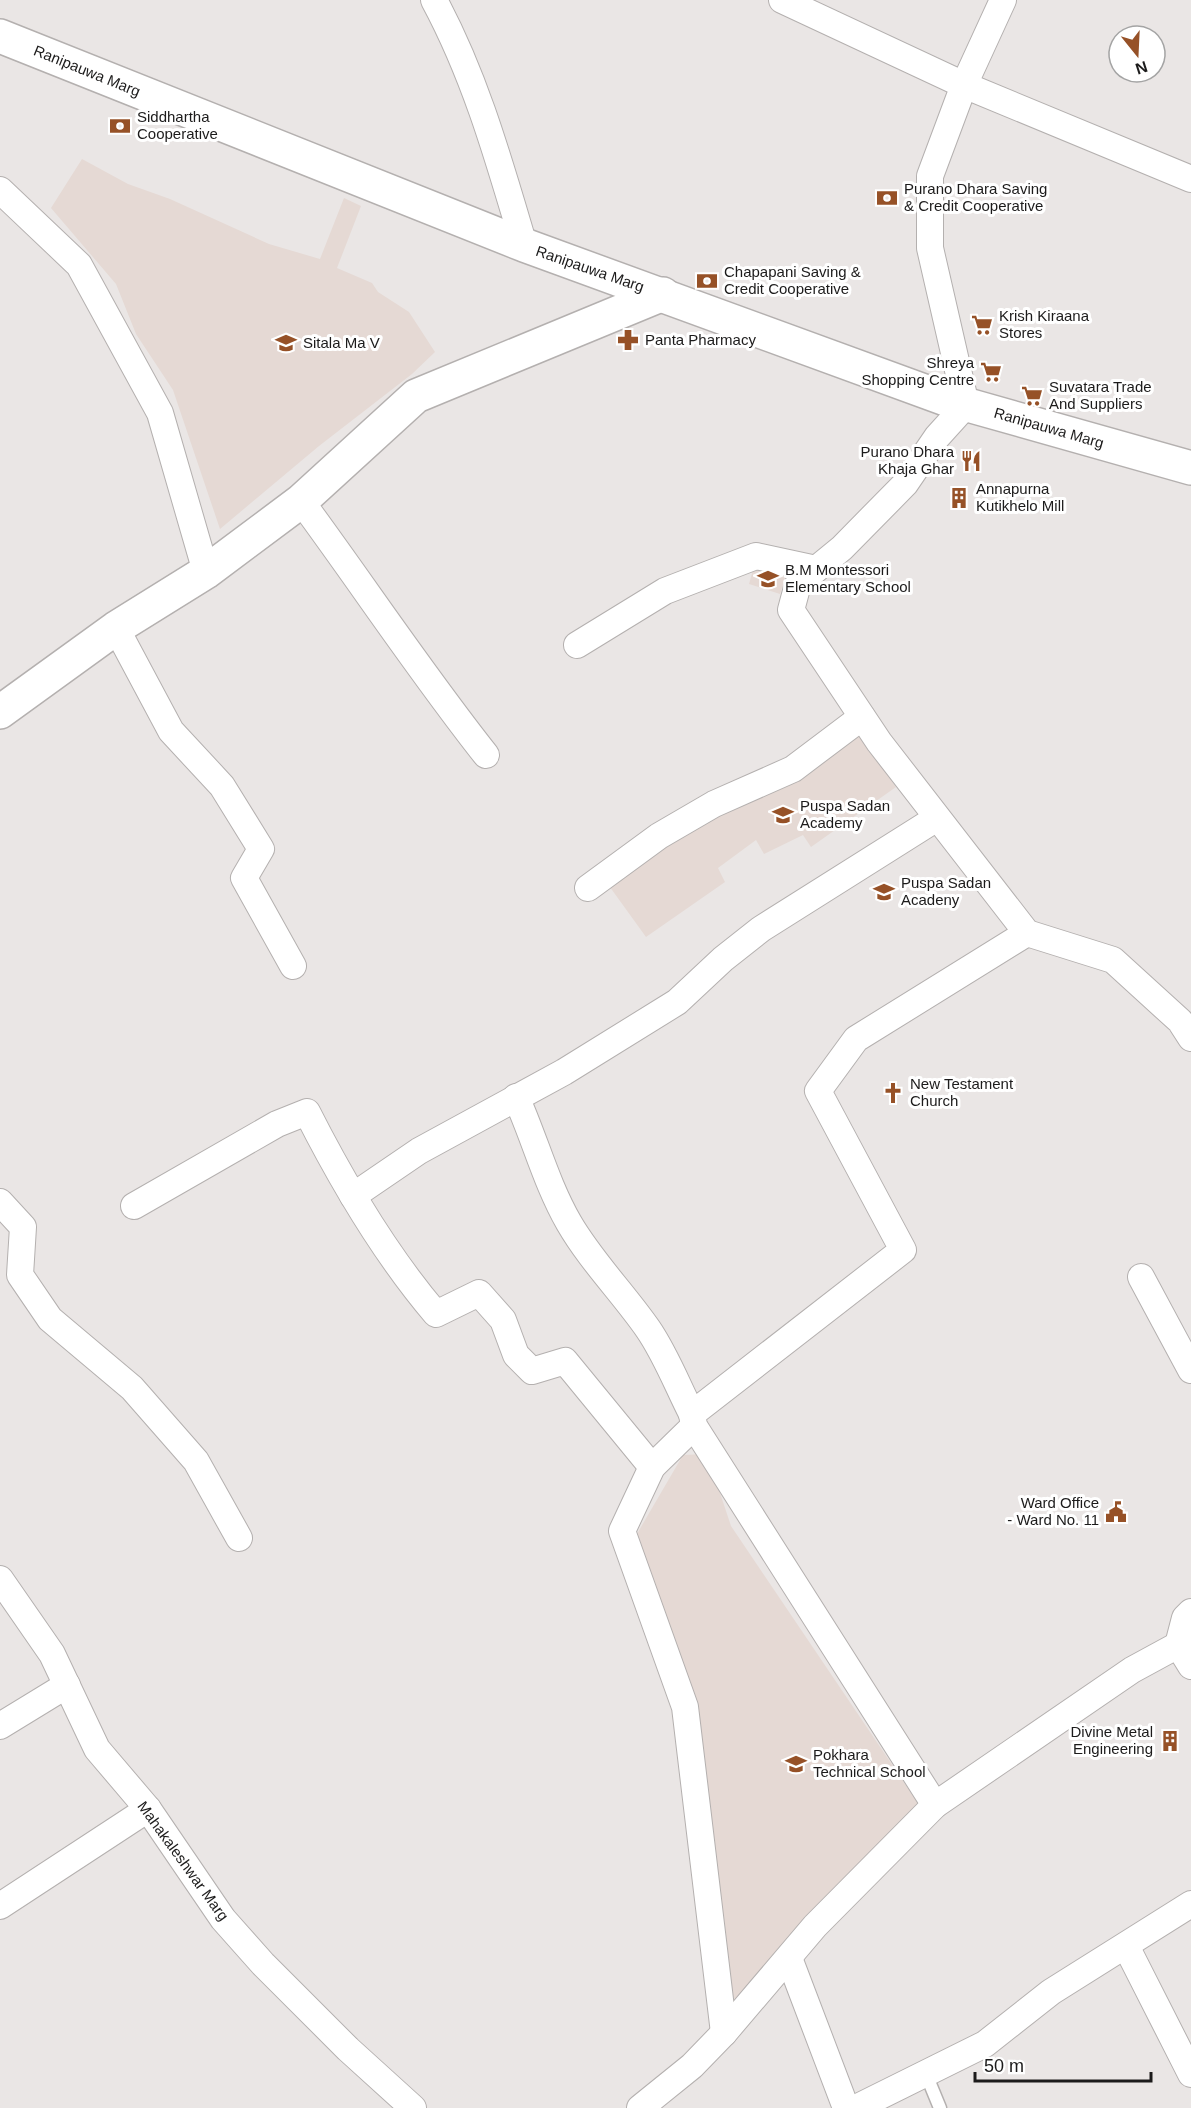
<svg xmlns="http://www.w3.org/2000/svg" width="1191" height="2108" font-family="Arial,sans-serif">
  <rect width="100%" height="100%" fill="#eae6e5"/>
  <!-- built -->
  <g fill="#e5d9d4">
    <polygon points="82,159 128,184 170,199 269,244 320,259 344,198 361,206 337,268 372,283 378,292 409,312 435,352 412,374 319,446 220,529 173,390 136,334 116,284 51,208"/>
    <polygon points="755,563 787,573 780,594 749,584"/>
    <polygon points="857,731 896,787 811,847 803,835 764,854 756,840 718,868 725,882 646,937 607,883 653,848"/>
    <polygon points="707,1454 731,1526 920,1806 735,2000 725,1978 695,1722 634,1539 683,1455"/>
  </g>
  <g fill="none" stroke-linecap="round" stroke-linejoin="round">
    <defs>
      <polyline id="lane" points="926,2074 940,2108"/>
      <g id="street">
        <path d="M434,0C476,78 499,161 524,245"/>
        <polyline points="782,0 964,85 1191,179"/>
        <polyline points="1003,0 964,85 930,176 930,248 966,405 937,437 905,484 842,548 798,584 791,610 879,742 1027,933 1113,960 1180,1021 1191,1038"/>
        <polyline points="0,190 79,265 160,413 206,572"/>
        <path d="M301,501C363,585 421,673 486,755"/>
        <polyline points="116,628 171,731 222,786 261,849 244,878 293,966"/>
        <polyline points="577,645 665,591 756,556 816,569"/>
        <polyline points="588,888 659,836 714,804 793,769 862,717"/>
        <path d="M516,1097C535,1139 546,1183 569,1223C591,1261 623,1293 648,1329C666,1355 678,1387 692,1414"/>
        <polyline points="353,1196 419,1151 564,1072 677,1002 723,959 761,929 937,818"/>
        <polyline points="0,1202 23,1227 20,1275 50,1319 132,1388 196,1461 239,1538"/>
        <path d="M134,1206L277,1124L307,1112C343,1183 384,1253 436,1314L479,1293L503,1320L516,1355L532,1371L565,1361L652,1467"/>
        <polyline points="1141,1277 1191,1370"/>
        <polyline points="694,1426 652,1467 622,1531 685,1707 724,2033"/>
        <polyline points="0,1579 52,1654 97,1749 148,1809 223,1919 263,1964 348,2049 413,2108"/>
        <polyline points="1191,1612 1185,1618 1178,1645 1191,1666"/>
        <polyline points="0,1726 67,1685"/>
        <polyline points="935,1805 694,1426 692,1414 903,1250 818,1091 856,1039 1027,933"/>
        <polyline points="0,1906 148,1809"/>
        <polyline points="1126,1946 1191,2074"/>
        <polyline points="789,1958 846,2108"/>
        <polyline points="640,2108 692,2066 724,2033 815,1926 935,1805 1132,1670 1178,1645"/>
        <polyline points="856,2108 985,2044 1051,1992 1191,1904"/>
      </g>
      <polyline id="secondary" points="0,712 116,628 206,572 301,501 416,396 663,294"/>
      <polyline id="primary" points="0,36 524,245 943,398 1191,468"/>
    </defs>
    <!-- lane casing -->
    <use href="#lane" stroke="#b4b0af" stroke-width="15"/>
    <!-- street casing -->
    <use href="#street" stroke="#b4b0af" stroke-width="28"/>
    <!-- secondary casing -->
    <use href="#secondary" stroke="#b4b0af" stroke-width="36"/>
    <!-- primary casing -->
    <use href="#primary" stroke="#b4b0af" stroke-width="36"/>
    <!-- lane -->
    <use href="#lane" stroke="#fff" stroke-width="12"/>
    <!-- street -->
    <use href="#street" stroke="#fff" stroke-width="26"/>
    <!-- secondary -->
    <use href="#secondary" stroke="#fff" stroke-width="33"/>
    <!-- primary -->
    <use href="#primary" stroke="#fff" stroke-width="33"/>
  </g>
  <!-- icons -->
  <defs>
    <symbol id="bank-bare" viewBox="-9 -9 18 18"><path d="M-6-4H6V4H-6ZM0-2.3a2.3 2.3 0 1 0 0 4.6a2.3 2.3 0 1 0 0-4.6Z" fill="#965127" stroke="#fff" stroke-width="2.5" paint-order="stroke"/></symbol>
    <symbol id="supermarket-bare" viewBox="-9 -9 18 18"><path d="M-6-5.5h2.5l.6 2H6L4.5 2H-2.5L-4.4-4H-6ZM-1.5 3.2a1.3 1.3 0 1 0 .1 0ZM3 3.2a1.3 1.3 0 1 0 .1 0Z" fill="#965127" stroke="#fff" stroke-width="2.5" paint-order="stroke"/></symbol>
    <symbol id="pharmacy-bare" viewBox="-9 -9 18 18"><path d="M-2-6h4v4h4v4h-4v4h-4v-4h-4v-4h4Z" fill="#965127" stroke="#fff" stroke-width="2.5" paint-order="stroke"/></symbol>
    <symbol id="school-bare" viewBox="-9 -9 18 18"><path d="M0-5L7-2L0 1L-7-2ZM-4 1L0 2.5L4 1V4Q0 6-4 4Z" fill="#965127" stroke="#fff" stroke-width="2.5" paint-order="stroke"/></symbol>
    <symbol id="restaurant-bare" viewBox="-9 -9 18 18"><path d="M-5-6h1v4h1v-4h1v4h1v-4h1v5L-1.5 .5V6h-2V.5L-5-1ZM5-6V6H3V1.5H1.5Q1.5-4 5-6Z" fill="#965127" stroke="#fff" stroke-width="2.5" paint-order="stroke"/></symbol>
    <symbol id="building-bare" viewBox="-9 -9 18 18"><path d="M-4-6H4V6H1V3H-1V6H-4ZM-2.5-4.3h1.7v1.8h-1.7ZM.8-4.3h1.7v1.8H.8ZM-2.5-1h1.7V.8h-1.7ZM.8-1h1.7V.8H.8Z" fill="#965127" stroke="#fff" stroke-width="2.5" paint-order="stroke"/></symbol>
    <symbol id="church-bare" viewBox="-9 -9 18 18"><path d="M-1.2-6h2.4v3.5h3.3v2.4h-3.3V6h-2.4V-.1h-3.3v-2.4h3.3Z" fill="#965127" stroke="#fff" stroke-width="2.5" paint-order="stroke"/></symbol>
    <symbol id="civic-bare" viewBox="-9 -9 18 18"><path d="M-.6-6.5H3V-4.5H.6V-3L4-1V1h2V6H-6V1h2V-1L-.6-3ZM-1.2 2.5V6h2.4V2.5Z" fill="#965127" stroke="#fff" stroke-width="2.5" paint-order="stroke"/></symbol>
    <symbol id="university-bare" viewBox="-9 -9 18 18"><path d="M0-5L7-2L0 1L-7-2ZM-4 1L0 2.5L4 1V4Q0 6-4 4Z" fill="#965127" stroke="#fff" stroke-width="2.5" paint-order="stroke"/></symbol>
  </defs>
  <g fill-rule="evenodd">
    <use href="#bank-bare" x="105" y="111" width="30" height="30"/>
    <use href="#bank-bare" x="872" y="183" width="30" height="30"/>
    <use href="#bank-bare" x="692" y="266" width="30" height="30"/>
    <use href="#supermarket-bare" x="967" y="310" width="30" height="30"/>
    <use href="#pharmacy-bare" x="613" y="325" width="30" height="30"/>
    <use href="#school-bare" x="271" y="328" width="30" height="30"/>
    <use href="#supermarket-bare" x="976" y="357" width="30" height="30"/>
    <use href="#supermarket-bare" x="1017" y="381" width="30" height="30"/>
    <use href="#restaurant-bare" x="956" y="446" width="30" height="30"/>
    <use href="#building-bare" x="944" y="483" width="30" height="30"/>
    <use href="#school-bare" x="753" y="564" width="30" height="30"/>
    <use href="#school-bare" x="768" y="800" width="30" height="30"/>
    <use href="#school-bare" x="869" y="877" width="30" height="30"/>
    <use href="#church-bare" x="878" y="1078" width="30" height="30"/>
    <use href="#civic-bare" x="1101" y="1497" width="30" height="30"/>
    <use href="#building-bare" x="1155" y="1726" width="30" height="30"/>
    <use href="#university-bare" x="781" y="1749" width="30" height="30"/>
  </g>
  <g text-anchor="middle" stroke-width="6" stroke-linejoin="round" paint-order="stroke">
    <!-- street labels -->
    <g font-size="15" fill="#1c1b1b" stroke="#fff">
      <text transform="translate(87 71) rotate(22)" y="5">Ranipauwa Marg</text>
      <text transform="translate(590 269) rotate(19)" y="5">Ranipauwa Marg</text>
      <text transform="translate(1049 428) rotate(16)" y="5">Ranipauwa Marg</text>
      <text transform="translate(183 1861) rotate(54)" y="5">Mahakaleshwar Marg</text>
    </g>
    <!-- poi labels -->
    <g font-size="15" fill="#1c1b1b" stroke="#fff" text-anchor="start">
      <text x="137" y="122">Siddhartha<tspan x="137" dy="17">Cooperative</tspan></text>
      <text x="904" y="194">Purano Dhara Saving<tspan x="904" dy="17">&amp; Credit Cooperative</tspan></text>
      <text x="724" y="277">Chapapani Saving &amp;<tspan x="724" dy="17">Credit Cooperative</tspan></text>
      <text x="999" y="321">Krish Kiraana<tspan x="999" dy="17">Stores</tspan></text>
      <text x="645" y="345">Panta Pharmacy</text>
      <text x="303" y="348">Sitala Ma V</text>
      <text x="974" y="368" text-anchor="end">Shreya<tspan x="974" dy="17">Shopping Centre</tspan></text>
      <text x="1049" y="392">Suvatara Trade<tspan x="1049" dy="17">And Suppliers</tspan></text>
      <text x="954" y="457" text-anchor="end">Purano Dhara<tspan x="954" dy="17">Khaja Ghar</tspan></text>
      <text x="976" y="494">Annapurna<tspan x="976" dy="17">Kutikhelo Mill</tspan></text>
      <text x="785" y="575">B.M Montessori<tspan x="785" dy="17">Elementary School</tspan></text>
      <text x="800" y="811">Puspa Sadan<tspan x="800" dy="17">Academy</tspan></text>
      <text x="901" y="888">Puspa Sadan<tspan x="901" dy="17">Acadeny</tspan></text>
      <text x="910" y="1089">New Testament<tspan x="910" dy="17">Church</tspan></text>
      <text x="1099" y="1508" text-anchor="end">Ward Office<tspan x="1099" dy="17">- Ward No. 11</tspan></text>
      <text x="1153" y="1737" text-anchor="end">Divine Metal<tspan x="1153" dy="17">Engineering</tspan></text>
      <text x="813" y="1760">Pokhara<tspan x="813" dy="17">Technical School</tspan></text>
    </g>
  </g>
  <!-- north arrow -->
  <g transform="translate(1137 54) rotate(162)"><circle r="28" fill="#ffffff" stroke="#a4a4a4" stroke-width="1.5"/>
  <path d="M0-4.5L10 22L0 15L-10 22Z" fill="#965127"/>
  <text y="-9" font-size="16" font-weight="bold" text-anchor="middle" fill="#1c1b1b">N</text>
  </g>
  <!-- scale -->
  <path d="M975 2072v9h176v-9" fill="none" stroke="#1c1b1b" stroke-width="3"/>
  <text x="984" y="2072" font-size="18" fill="#1c1b1b" stroke="#ffffff" stroke-width="4.5" paint-order="stroke">50 m</text>
</svg>
